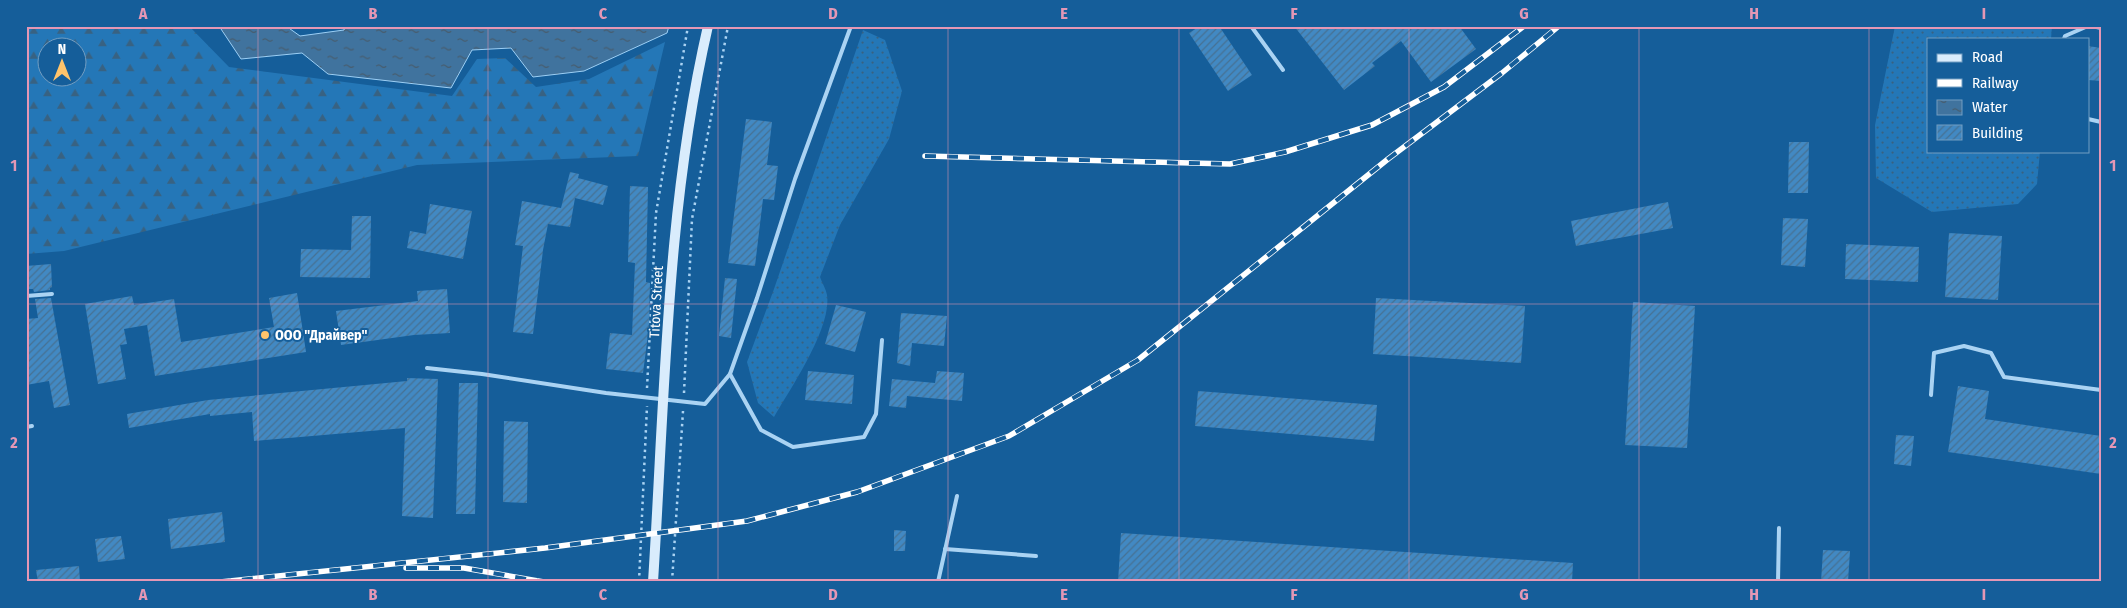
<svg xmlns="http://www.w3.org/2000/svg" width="2127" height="608" font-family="'Fira Sans Condensed',sans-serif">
  <defs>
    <pattern id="grass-dots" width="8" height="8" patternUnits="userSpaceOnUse" patternTransform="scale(1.25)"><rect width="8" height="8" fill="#2477b7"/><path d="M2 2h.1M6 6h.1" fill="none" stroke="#386282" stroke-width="1.8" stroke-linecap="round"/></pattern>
    <pattern id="forest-firs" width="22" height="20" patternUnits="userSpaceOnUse" patternTransform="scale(1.25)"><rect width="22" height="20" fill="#2477b7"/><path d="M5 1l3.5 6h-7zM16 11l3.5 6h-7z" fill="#386282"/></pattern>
    <pattern id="water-ripples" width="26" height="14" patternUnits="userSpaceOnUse" patternTransform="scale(1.25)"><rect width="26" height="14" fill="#40739e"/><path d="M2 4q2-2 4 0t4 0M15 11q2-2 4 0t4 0" fill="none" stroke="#475c6d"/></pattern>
    <pattern id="building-hatch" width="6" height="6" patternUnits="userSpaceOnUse" patternTransform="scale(1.25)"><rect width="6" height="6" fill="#4289c3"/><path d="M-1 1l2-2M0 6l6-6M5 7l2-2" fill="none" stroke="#467193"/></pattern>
  </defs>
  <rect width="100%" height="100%" fill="#155e9a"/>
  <!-- grass -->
  <g fill="url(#grass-dots)">
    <polygon points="1895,26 2052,26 2051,39 1928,39 1928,151 2040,151 2037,184 2018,204 1932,212 1876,178 1875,125"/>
    <path d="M863,30L885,40L902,91L889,139L840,225L820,277C822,283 826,289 827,295C832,328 790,389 774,417L758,403L747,362L774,289Z"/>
  </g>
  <!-- forest -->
  <path fill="url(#forest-firs)" fill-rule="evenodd" d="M26,26H189L229,67L452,96L477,59L505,58L536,87L589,79L665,42L638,156L417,165L64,251L26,254ZM48,48H78V78H48Z"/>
  <!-- water -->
  <polygon fill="url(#water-ripples)" stroke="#9ccff5" points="219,26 286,26 300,36 344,30 345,26 669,26 667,33 584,71 533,77 511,48 472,50 451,88 328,74 302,53 241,59"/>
  <!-- building -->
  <g fill="url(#building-hatch)">
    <polygon points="1200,26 1219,26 1252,75 1228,91 1189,33"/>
    <polygon points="1294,26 1459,26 1476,49 1431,82 1401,41 1372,63 1375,66 1344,90"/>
    <polygon points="2088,46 2101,48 2101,81 2088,80"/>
    <polygon points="746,119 772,122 767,165 778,166 774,200 763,199 755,266 728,263"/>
    <polygon points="1789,142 1809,142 1808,193 1788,193"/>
    <polygon points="570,172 579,174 578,178 608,186 603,205 575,198 570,227 548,224 543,250 533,334 513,332 523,246 515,245 522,201 561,208"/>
    <polygon points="630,186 648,187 646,282 650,283 649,327 643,373 606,369 610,333 632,335 635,263 628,262"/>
    <polygon points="1668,202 1673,228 1576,246 1571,221"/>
    <polygon points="430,204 472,211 463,259 407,248 410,231 426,234"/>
    <polygon points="352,216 371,216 370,278 300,277 301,249 351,250"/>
    <polygon points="1783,218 1808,219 1805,267 1781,265"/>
    <polygon points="1949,233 2002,236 1998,300 1945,297"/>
    <polygon points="1846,244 1919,247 1918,282 1845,279"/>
    <polygon points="51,264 52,287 50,288 50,290 34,292 33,289 26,289 26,266"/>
    <polygon points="725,278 737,279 731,338 719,336"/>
    <polygon points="447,289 450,333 414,335 341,345 336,311 418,301 417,291"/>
    <polygon points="297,293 306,352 155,376 147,325 124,329 127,344 120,345 126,379 98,384 85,304 132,296 134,305 174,299 181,342 274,327 269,298"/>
    <polygon points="51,298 70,405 54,408 49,381 26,385 26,319 38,318 35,299"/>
    <polygon points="1376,298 1525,306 1521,363 1373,354"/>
    <polygon points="1633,302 1695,306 1687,448 1625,445"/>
    <polygon points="836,305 866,312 855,352 825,344"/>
    <polygon points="901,313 947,316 944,346 912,343 910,366 897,363"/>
    <polygon points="808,371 854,375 852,404 805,400"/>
    <polygon points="937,371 964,373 962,401 907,396 906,408 889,406 892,379 935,383"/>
    <polygon points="407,378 438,379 433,518 402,516 405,428 254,441 252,412 210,416 210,414 129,428 127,414 208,400 407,381"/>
    <polygon points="459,383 478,383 475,514 456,514"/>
    <polygon points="1958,386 1989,391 1985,419 2101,436 2101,474 1948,452"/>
    <polygon points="1198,391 1377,405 1374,441 1195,426"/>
    <polygon points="504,421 528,422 527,503 503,502"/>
    <polygon points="1896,435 1914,436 1911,466 1894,464"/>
    <polygon points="222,512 225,542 171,549 168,519"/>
    <polygon points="894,530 906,531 905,551 894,551"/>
    <polygon points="1121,533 1573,563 1572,582 1118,582"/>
    <polygon points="121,536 125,559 98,562 95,539"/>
    <polygon points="1823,550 1850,551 1848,582 1821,582"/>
    <polygon points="79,566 80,582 38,582 36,570"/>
  </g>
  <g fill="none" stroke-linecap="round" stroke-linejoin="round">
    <!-- path -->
    <g stroke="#aad3f3" stroke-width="2.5" stroke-dasharray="2.5 4" stroke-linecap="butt">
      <polyline points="647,388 656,213 688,26"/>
      <polyline points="684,393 692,219 728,26"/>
      <polyline points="639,582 647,406"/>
      <polyline points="672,582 683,411"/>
    </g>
    <!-- lane -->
    <g stroke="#aad3f3" stroke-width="4">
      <polyline points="851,26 795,179 757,298 730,374 761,430 793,447 864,437 876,414 882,340"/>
      <polyline points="1251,26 1283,70"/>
      <polyline points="2092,26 2101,28"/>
      <polyline points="2064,39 2065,36 2088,26"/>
      <polyline points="2088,119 2101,122"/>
      <polyline points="26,296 52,294"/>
      <polyline points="427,368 482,374 606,393 705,404 730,374"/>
      <polyline points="1931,395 1934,353 1964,346 1991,353 2004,377 2101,390"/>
      <polyline points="26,427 32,426"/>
      <polyline points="945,549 1036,556"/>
      <polyline points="938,582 957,496"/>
      <polyline points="1778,582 1779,528"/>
    </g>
    <!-- secondary -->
    <path stroke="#d9ecfc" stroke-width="10" d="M653,582C665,396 666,208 708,26"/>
    <defs>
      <g id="rail">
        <polyline points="925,156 1230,164 1285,152 1372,125 1444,87 1524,26"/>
        <polyline points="406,568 464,568 544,582"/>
        <polyline points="220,582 545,548 747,521 857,492 1009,436 1138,360 1388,159 1502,73 1559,26"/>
      </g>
    </defs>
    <!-- rail casing -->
    <use href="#rail" stroke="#fff" stroke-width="5.5"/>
    <!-- rail -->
    <use href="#rail" stroke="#155e9a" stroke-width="4" stroke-dasharray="11" stroke-linecap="butt"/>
  </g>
  <!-- grid -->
  <path fill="none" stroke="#e497b5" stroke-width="1" stroke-opacity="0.55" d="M258,26V582M488,26V582M718,26V582M948,26V582M1179,26V582M1409,26V582M1639,26V582M1869,26V582M26,304H2101"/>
  <!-- markers -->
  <circle fill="#ffc46b" stroke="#155e9a" stroke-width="2" cx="265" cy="335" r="5"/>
  <g text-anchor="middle" stroke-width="4" stroke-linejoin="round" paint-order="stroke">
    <!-- street labels -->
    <g font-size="14" fill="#fff" stroke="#155e9a">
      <text transform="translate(656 302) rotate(-87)" y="5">Titova Street</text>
    </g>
    <!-- poi labels -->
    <g font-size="14" font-weight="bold" fill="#fff" stroke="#155e9a" text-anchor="start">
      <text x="275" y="340">ООО "Драйвер"</text>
    </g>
  </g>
  <!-- border -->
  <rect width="2127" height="608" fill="none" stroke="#155e9a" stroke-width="55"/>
  <!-- legend -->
  <rect x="1927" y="38" width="162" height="115" fill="#155e9a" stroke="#739ec2"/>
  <rect x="1937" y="54" width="25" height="8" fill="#d9ecfc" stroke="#739ec2"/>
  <text x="1972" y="62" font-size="15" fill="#ffffff">Road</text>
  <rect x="1937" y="79" width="25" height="8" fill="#ffffff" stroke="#739ec2"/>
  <text x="1972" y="88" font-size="15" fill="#ffffff">Railway</text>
  <rect x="1937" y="100" width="25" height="15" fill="url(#water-ripples)" stroke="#739ec2"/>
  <text x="1972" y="112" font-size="15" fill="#ffffff">Water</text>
  <rect x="1937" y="125" width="25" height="15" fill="url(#building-hatch)" stroke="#739ec2"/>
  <text x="1972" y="138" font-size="15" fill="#ffffff">Building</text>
  <!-- north arrow -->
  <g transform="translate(62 62)"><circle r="24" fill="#155e9a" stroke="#739ec2"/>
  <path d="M0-4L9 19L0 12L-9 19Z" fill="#ffc46b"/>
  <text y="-8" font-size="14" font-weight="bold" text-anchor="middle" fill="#ffffff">N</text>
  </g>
  <rect x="28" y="28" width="2072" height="552" fill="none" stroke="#e497b5" stroke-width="2"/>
  <g font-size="16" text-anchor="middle" font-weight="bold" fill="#e497b5">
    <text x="143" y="19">A</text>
    <text x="373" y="19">B</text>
    <text x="603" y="19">C</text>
    <text x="833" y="19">D</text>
    <text x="1064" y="19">E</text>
    <text x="1294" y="19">F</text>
    <text x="1524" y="19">G</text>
    <text x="1754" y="19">H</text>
    <text x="1984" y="19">I</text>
    <text x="14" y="171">1</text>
    <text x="2113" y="171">1</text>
    <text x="14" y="448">2</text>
    <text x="2113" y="448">2</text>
    <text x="143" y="600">A</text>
    <text x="373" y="600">B</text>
    <text x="603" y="600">C</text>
    <text x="833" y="600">D</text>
    <text x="1064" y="600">E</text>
    <text x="1294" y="600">F</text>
    <text x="1524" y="600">G</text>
    <text x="1754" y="600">H</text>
    <text x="1984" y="600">I</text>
  </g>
</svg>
